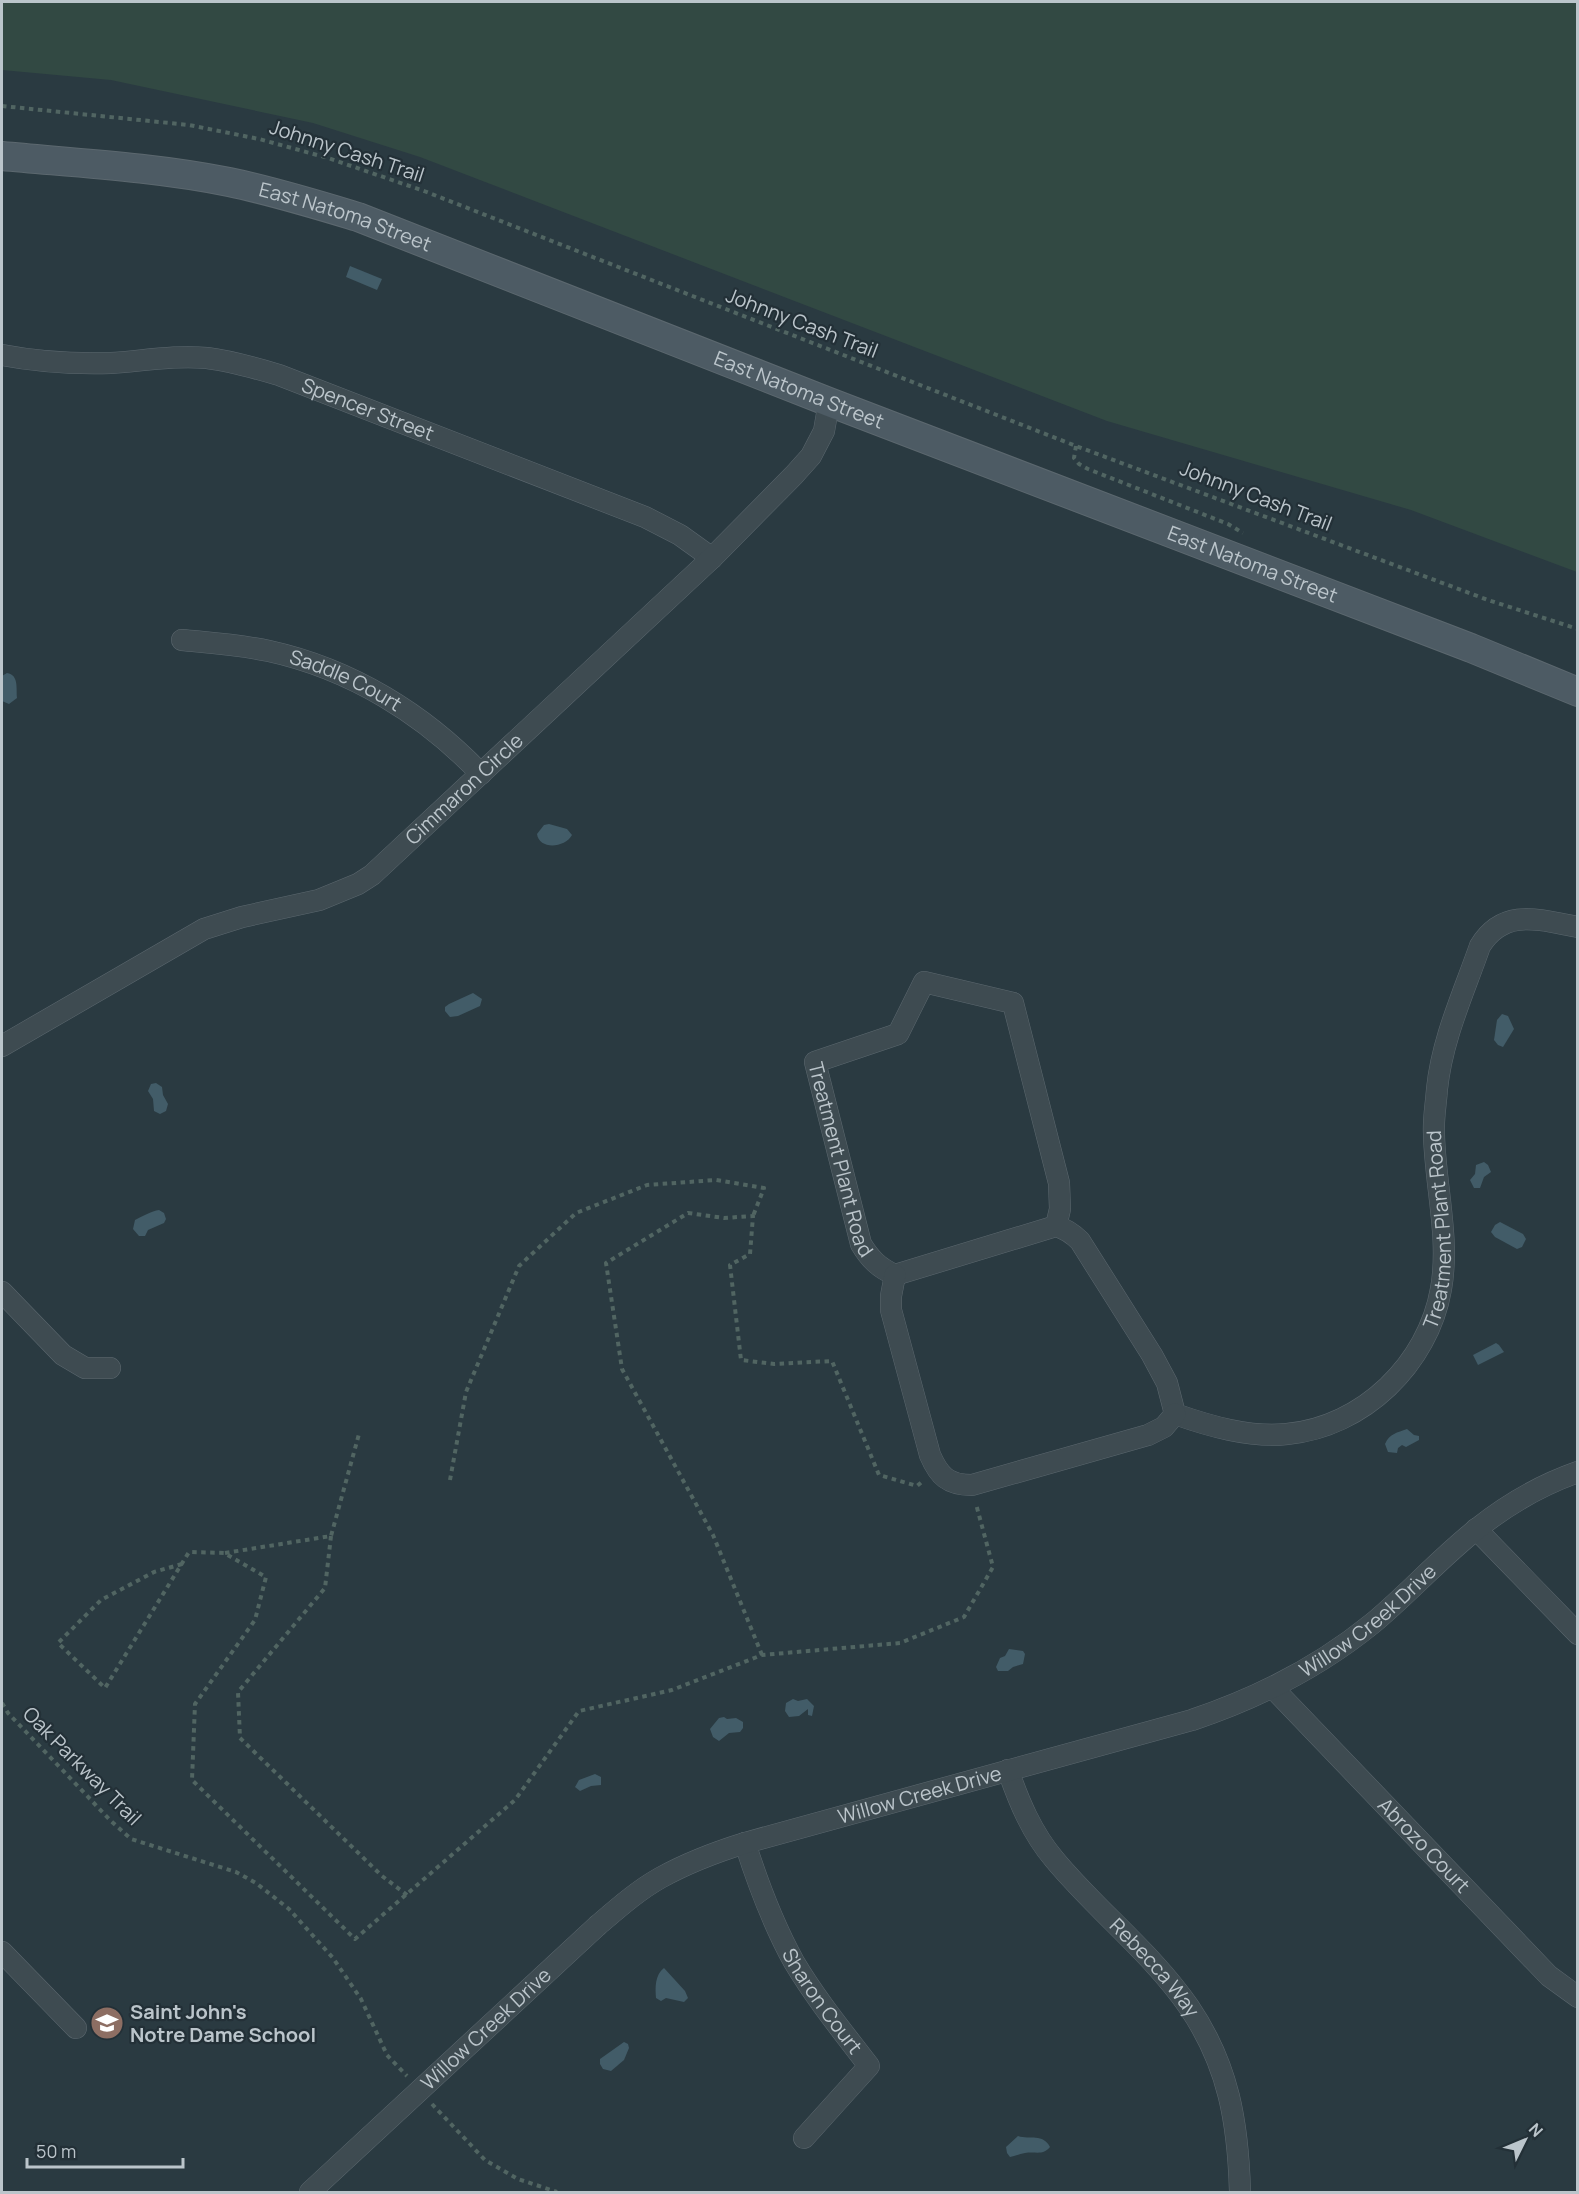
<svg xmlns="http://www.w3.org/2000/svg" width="1579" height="2194" font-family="Manrope,sans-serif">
  <rect width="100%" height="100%" fill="#2a3a41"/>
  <!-- green -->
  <polygon fill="#324943" points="2,2 1577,2 1577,572 1411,510 1107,421 420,157 313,123 111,80 2,70"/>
  <!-- water -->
  <g fill="#425c68">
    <polygon points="350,266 382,279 377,290 346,277"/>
    <path d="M7,673C19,675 16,688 17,698L9,704L2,701V676Z"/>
    <path d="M549,824L567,829L572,835C565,848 539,850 537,834L544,825Z"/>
    <polygon points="473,993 482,999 480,1006 458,1016 450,1017 445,1011 445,1007 449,1004"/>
    <polygon points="1502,1014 1508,1016 1514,1029 1503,1047 1498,1045 1494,1040 1497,1020"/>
    <polygon points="156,1083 162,1087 163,1095 168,1104 166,1111 160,1114 154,1111 153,1099 148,1091 151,1084"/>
    <polygon points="1484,1162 1488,1165 1491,1172 1484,1177 1480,1188 1474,1188 1470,1180 1475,1174 1476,1165"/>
    <path d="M159,1210L164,1213L166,1219L164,1223L148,1230L145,1236H139L133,1229L135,1220C141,1217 152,1211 159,1210Z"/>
    <polygon points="1500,1222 1523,1234 1526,1239 1522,1247 1517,1249 1495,1237 1491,1232 1495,1225"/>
    <polygon points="1496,1343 1499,1345 1504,1352 1478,1365 1473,1355"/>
    <path d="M1407,1429L1414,1435L1419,1436V1440L1406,1447L1402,1445L1398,1448L1397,1453L1388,1452L1385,1444C1390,1433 1397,1433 1407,1429Z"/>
    <polygon points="1009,1649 1023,1651 1025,1654 1023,1664 1013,1667 1008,1671 998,1671 996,1667 1000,1658 1005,1656"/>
    <polygon points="793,1699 798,1701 807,1699 814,1706 812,1716 808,1715 808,1709 799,1716 789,1717 785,1711 786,1703"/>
    <polygon points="724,1717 727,1719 736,1718 743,1722 743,1728 740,1732 729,1733 719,1741 713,1737 710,1729 719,1718"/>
    <polygon points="595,1774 601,1777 601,1785 591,1786 580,1791 575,1787 579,1780"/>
    <path d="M664,1968L685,1991L688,1998L684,2002L666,1998L661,2001L656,1998C655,1987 655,1975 664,1968Z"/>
    <polygon points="624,2042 628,2044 629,2048 624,2060 611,2071 603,2069 600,2064 600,2059"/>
    <path d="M1018,2136C1030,2140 1043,2133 1050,2147C1042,2156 1036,2151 1025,2153C1020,2154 1015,2156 1010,2157L1007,2153L1006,2147Z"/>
  </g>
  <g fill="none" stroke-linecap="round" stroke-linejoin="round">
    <defs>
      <g id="street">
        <path id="s1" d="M2,355C38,362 74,364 111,363C143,361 175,355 207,358C232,361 255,368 279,375L645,517L680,535L712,558"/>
        <path id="s2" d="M182,640C212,643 241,645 269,651C351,669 424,714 481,774"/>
        <path id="s3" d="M2,1046L204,929L242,917L319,900L358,884L372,875L712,558L794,475L811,456L824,431L829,402"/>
        <path id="s4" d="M1056,1226L1060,1209L1059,1183L1013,1003L924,982L898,1034L815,1062L861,1244C870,1259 879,1268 895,1275L1056,1226C1066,1229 1073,1234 1080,1241L1152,1355L1167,1383L1175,1414C1209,1426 1250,1438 1287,1434C1363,1427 1428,1364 1441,1289C1450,1238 1435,1185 1434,1134C1433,1120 1436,1104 1437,1089C1442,1039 1464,992 1480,946C1504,907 1540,920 1578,927"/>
        <path d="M895,1275L891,1296V1310L930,1455C939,1476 948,1485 972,1485L1148,1435L1164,1427L1175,1414"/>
        <polyline points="2,1292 63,1355 85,1368 110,1368"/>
        <polyline points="1476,1529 1578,1634"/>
        <path id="s5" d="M1273,1688L1549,1976L1578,1997"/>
        <path id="s6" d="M1008,1770C1019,1802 1032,1833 1054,1859C1096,1910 1151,1952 1189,2007C1229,2066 1238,2123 1240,2192"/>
        <path id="s7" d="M745,1843C758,1884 773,1924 794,1962C816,1999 843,2032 869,2066L804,2138"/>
        <polyline points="2,1952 76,2028"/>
        <path id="s8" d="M310,2192L597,1926C617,1909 637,1891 660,1878C687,1863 716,1852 745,1843L1192,1720C1258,1698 1319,1667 1373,1623C1409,1593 1441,1557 1478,1528C1508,1504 1541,1485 1578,1472"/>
      </g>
      <g id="secondary">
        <path id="s9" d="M2,156C77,163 154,167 229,182C273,191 315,204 358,217L829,402L1471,648L1578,692"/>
      </g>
    </defs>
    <!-- street casing -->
    <use href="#street" stroke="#5c686f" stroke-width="22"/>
    <!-- secondary casing -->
    <use href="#secondary" stroke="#5c686f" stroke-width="30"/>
    <!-- path -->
    <g stroke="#516562" stroke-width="4" stroke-dasharray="4.5 4.5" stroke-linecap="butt">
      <polyline points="2,106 189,125 259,139 328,158 424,191 1076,446 1488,600 1578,629"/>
      <polyline points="1076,446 1074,458 1079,464 1088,469 1228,524 1243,533"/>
      <polyline points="450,1480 466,1392 519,1266 576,1213 647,1185 716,1180 764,1188 753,1216"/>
      <polyline points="331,1536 325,1588 238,1692 240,1738 382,1876 407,1895"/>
      <polyline points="225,1553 331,1536 359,1434"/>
      <polyline points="182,1564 154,1572 101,1600 58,1643 105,1688 189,1552 224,1553 266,1577 255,1620 195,1704 192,1780 355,1939 515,1800 579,1711 672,1690 762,1655 900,1643 964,1617 993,1567 976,1504"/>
      <polyline points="762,1655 713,1535 622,1369 606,1263 688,1213 724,1218 753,1216 750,1254 730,1265 741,1360 774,1364 832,1361 879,1475 917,1486 923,1481"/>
      <polyline points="2,1703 8,1713 111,1821 131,1839 236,1872 256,1883 289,1909 333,1958 361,1999 387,2055 407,2076"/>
      <polyline points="432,2104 485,2160 518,2179 557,2192"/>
    </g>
    <!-- street -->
    <use href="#street" stroke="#3e4b51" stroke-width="21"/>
    <!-- secondary -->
    <use href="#secondary" stroke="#4d5b64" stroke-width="28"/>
  </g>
  <!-- icons -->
  <defs>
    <symbol id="school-disc" viewBox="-11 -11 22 22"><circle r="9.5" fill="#8d6e63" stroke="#233037"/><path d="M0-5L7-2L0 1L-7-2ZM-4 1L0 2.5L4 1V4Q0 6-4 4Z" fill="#fff"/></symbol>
  </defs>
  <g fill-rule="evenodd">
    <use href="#school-disc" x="88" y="2004" width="38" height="38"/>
  </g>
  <g text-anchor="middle" stroke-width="4.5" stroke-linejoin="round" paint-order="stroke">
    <!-- street labels -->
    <g font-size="20" fill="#bbc5cb" stroke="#233037">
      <text transform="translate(347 151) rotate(18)" y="7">Johnny Cash Trail</text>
      <text dy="7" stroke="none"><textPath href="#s9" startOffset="350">East Natoma Street</textPath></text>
      <text transform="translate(802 323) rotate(21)" y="7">Johnny Cash Trail</text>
      <text dy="7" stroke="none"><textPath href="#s9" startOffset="836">East Natoma Street</textPath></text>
      <text dy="7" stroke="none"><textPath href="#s1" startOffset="375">Spencer Street</textPath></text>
      <text transform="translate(1256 496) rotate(21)" y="7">Johnny Cash Trail</text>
      <text dy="7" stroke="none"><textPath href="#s9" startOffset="1322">East Natoma Street</textPath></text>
      <text dy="7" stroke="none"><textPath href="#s2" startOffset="170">Saddle Court</textPath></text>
      <text dy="7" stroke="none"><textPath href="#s3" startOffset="537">Cimmaron Circle</textPath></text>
      <text dy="7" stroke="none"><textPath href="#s4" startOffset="567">Treatment Plant Road</textPath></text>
      <text dy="7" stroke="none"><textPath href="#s4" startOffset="1497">Treatment Plant Road</textPath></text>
      <text dy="7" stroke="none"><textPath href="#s8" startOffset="1230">Willow Creek Drive</textPath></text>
      <text transform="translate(82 1766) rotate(45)" y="7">Oak Parkway Trail</text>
      <text dy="7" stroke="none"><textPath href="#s8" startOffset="744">Willow Creek Drive</textPath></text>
      <text dy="7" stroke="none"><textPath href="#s5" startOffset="218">Abrozo Court</textPath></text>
      <text dy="7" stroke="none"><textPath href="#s6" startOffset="249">Rebecca Way</textPath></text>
      <text dy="7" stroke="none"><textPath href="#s7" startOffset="177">Sharon Court</textPath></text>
      <text dy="7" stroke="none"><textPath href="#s8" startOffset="240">Willow Creek Drive</textPath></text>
    </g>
    <!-- poi labels -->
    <g font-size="20" font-weight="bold" fill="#bbc5cb" stroke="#233037" text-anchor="start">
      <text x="130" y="2019">Saint John's<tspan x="130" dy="23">Notre Dame School</tspan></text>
    </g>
  </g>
  <!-- border -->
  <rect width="1579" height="2194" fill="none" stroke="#bbc5cb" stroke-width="6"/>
  <!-- north arrow -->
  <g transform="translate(1525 2140) rotate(47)" stroke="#233037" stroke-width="4.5" paint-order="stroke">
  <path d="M0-4.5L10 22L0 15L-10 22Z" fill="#bbc5cb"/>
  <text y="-9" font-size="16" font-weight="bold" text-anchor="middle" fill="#bbc5cb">N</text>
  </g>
  <!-- scale -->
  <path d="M27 2158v9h156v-9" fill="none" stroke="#bbc5cb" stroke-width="3"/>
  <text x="36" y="2158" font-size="18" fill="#bbc5cb" stroke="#233037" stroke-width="4.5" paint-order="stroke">50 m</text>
</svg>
